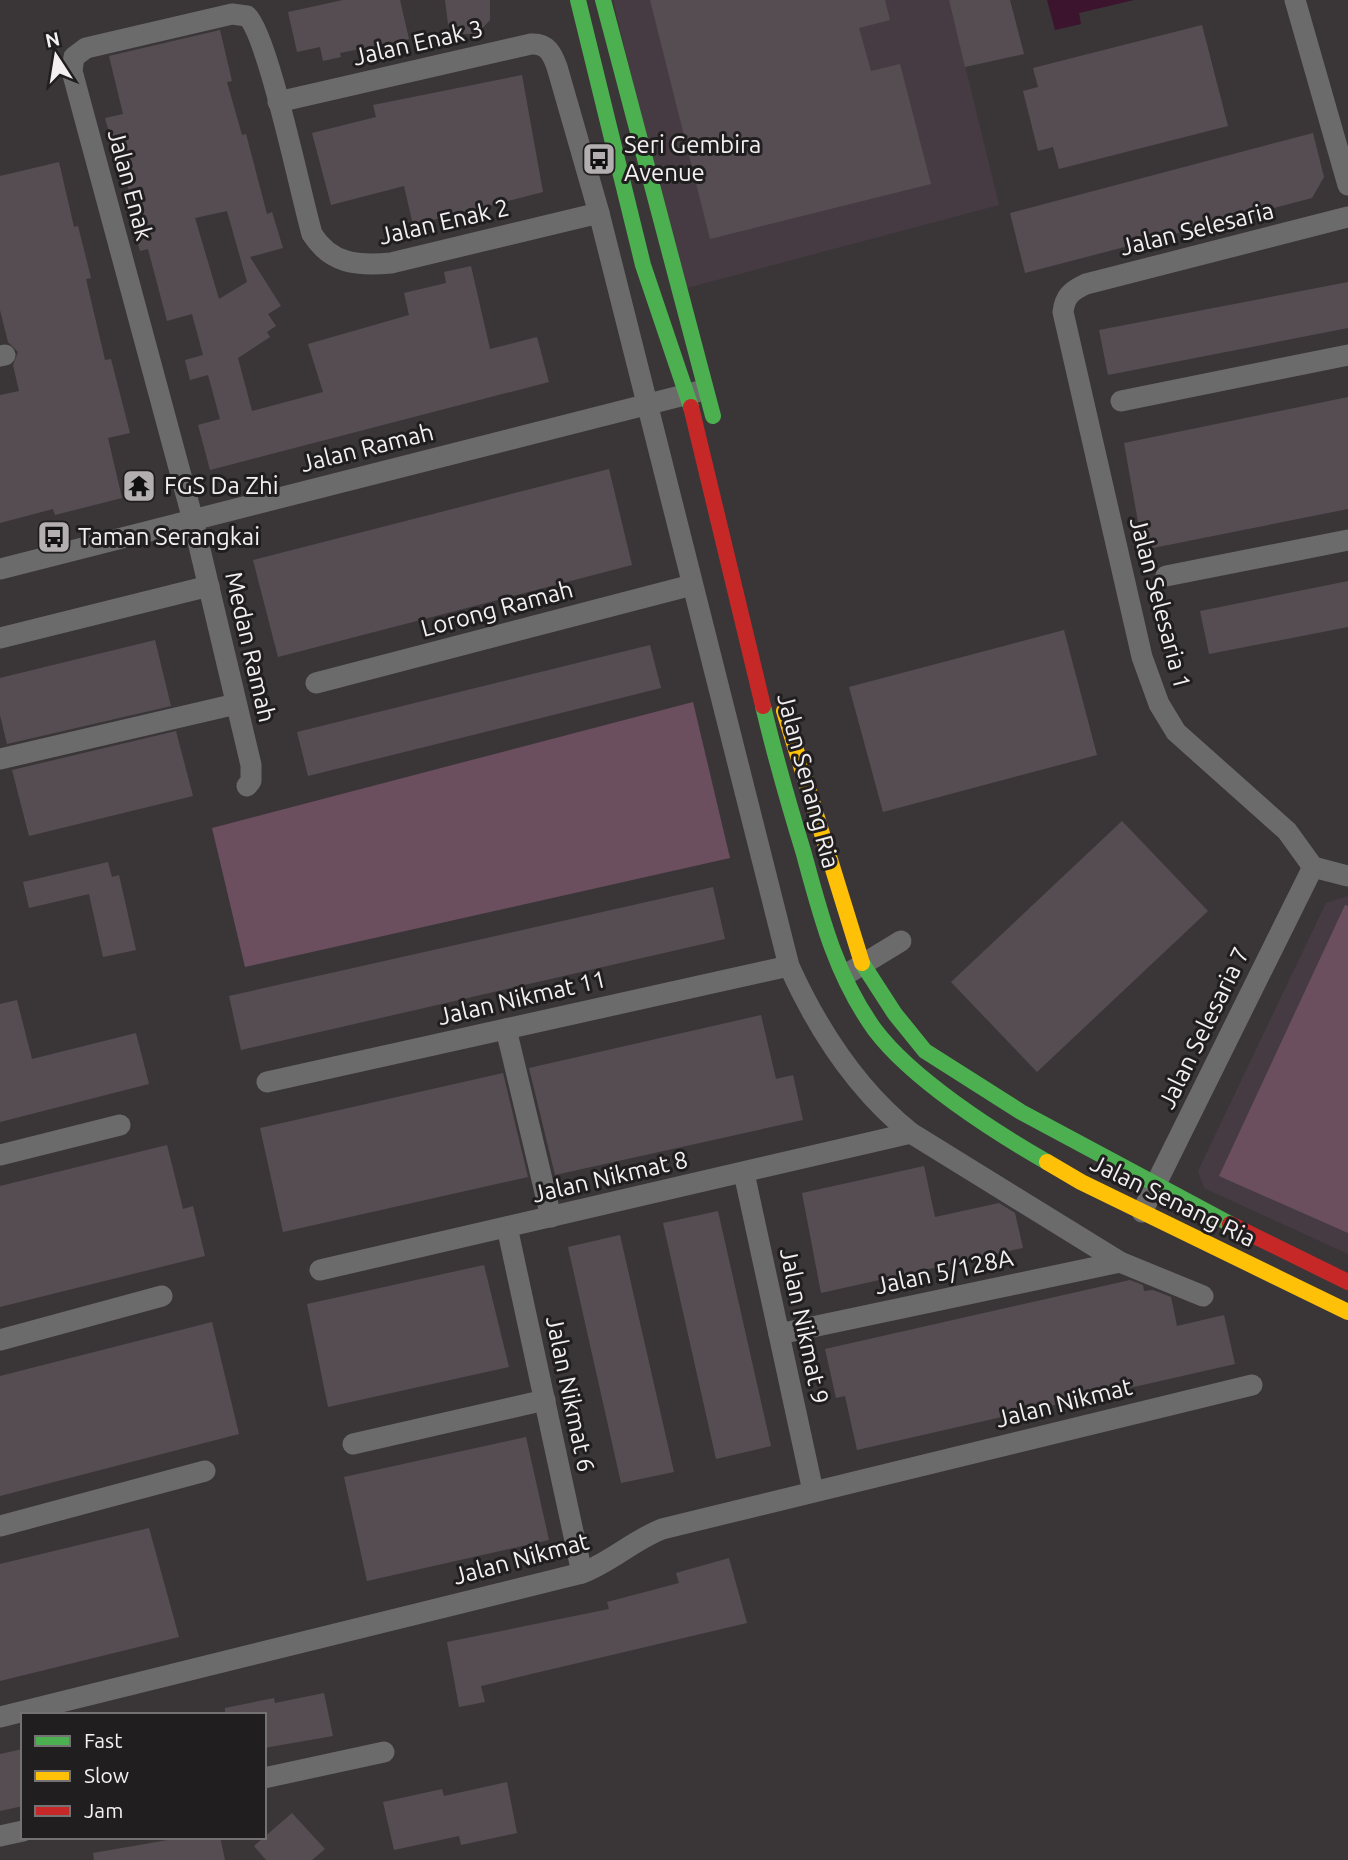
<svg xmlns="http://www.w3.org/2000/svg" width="1348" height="1860" font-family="Ubuntu,sans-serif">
  <rect width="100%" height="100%" fill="#3a3638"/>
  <!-- built -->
  <g fill="#463b42">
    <polygon points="613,0 949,0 999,205 683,289"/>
    <polygon points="1348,896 1348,1254 1204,1188 1198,1171 1326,903"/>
  </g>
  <!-- green -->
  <g fill="#6b4f5f">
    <polygon points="693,702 730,858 245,967 212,828"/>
    <polygon points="1345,905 1348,906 1348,1233 1219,1176"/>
  </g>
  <!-- water -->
  <polygon fill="#3c142e" points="1047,0 1134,0 1079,13 1081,24 1055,30"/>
  <!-- building -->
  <g fill="#564d52" fill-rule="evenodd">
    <polygon points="343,0 400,0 409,39 340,53 341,57 323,61 320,47 297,52 288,12"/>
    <polygon points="445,0 490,0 490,20 477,34 460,34 448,24"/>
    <polygon points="650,0 885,0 890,20 859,28 871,71 900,64 931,184 710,239"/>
    <polygon points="949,0 1010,0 1024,54 965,67"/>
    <polygon points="1202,25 1228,126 1059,169 1053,147 1038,151 1023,91 1038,87 1033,68"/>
    <path d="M220,30L232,81L227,82L242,135L246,134L267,214L272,212L283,248L250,257L281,306L268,314L276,326L267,332L270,337L238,358L252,411L323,392L308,344L409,315L404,293L446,283L444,272L471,266L490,349L537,337L549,382L210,470L198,425L220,419L208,375L190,380L185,360L203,355L192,314L167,321L148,249L140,251L124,193L129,192L116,142L112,143L105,118L123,114L109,56ZM227,211L247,282L219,299L195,218Z"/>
    <polygon points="522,75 543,192 413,225 404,186 331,205 312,133 376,117 373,105"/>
    <polygon points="1313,133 1324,177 1312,198 1025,273 1010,213"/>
    <polygon points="59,162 74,227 78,226 91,278 86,279 105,360 111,359 130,433 108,438 122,498 55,515 53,509 0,523 0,395 19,391 13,365 18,352 8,342 0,310 0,176"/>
    <polygon points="1348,282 1348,328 1108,375 1099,330"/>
    <polygon points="1348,397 1348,509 1143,550 1124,443"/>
    <polygon points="609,469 632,565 278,657 253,560"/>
    <polygon points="1348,581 1348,627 1209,654 1200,611"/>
    <polygon points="1064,630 1097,755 883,812 849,687"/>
    <polygon points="155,640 171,706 7,744 0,715 0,678"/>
    <polygon points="650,645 661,688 308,776 297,732"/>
    <polygon points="176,731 193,796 29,836 12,770"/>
    <polygon points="1122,821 1208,911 1037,1072 951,982"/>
    <polygon points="108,862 112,877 119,875 136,950 103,957 89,894 29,908 23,882"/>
    <polygon points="713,887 725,939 241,1050 229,996"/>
    <polygon points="17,1000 32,1059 136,1033 149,1084 0,1122 0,1004"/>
    <polygon points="761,1015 776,1079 793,1075 803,1120 555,1175 529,1068"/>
    <polygon points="503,1073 528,1177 283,1232 260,1128"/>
    <polygon points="167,1145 183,1209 193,1206 205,1256 0,1307 0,1186"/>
    <polygon points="924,1166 935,1217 999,1203 1015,1213 1023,1248 821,1293 802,1193"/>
    <polygon points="718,1211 771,1446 716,1459 663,1223"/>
    <polygon points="620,1235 674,1472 621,1483 568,1247"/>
    <polygon points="484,1265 509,1367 328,1407 307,1304"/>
    <polygon points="1130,1280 1143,1285 1144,1291 1153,1290 1171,1297 1177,1326 1224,1315 1235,1364 857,1450 845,1396 836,1398 825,1349"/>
    <polygon points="212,1322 239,1434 0,1496 0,1376"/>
    <polygon points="526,1437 549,1540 367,1581 344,1477"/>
    <polygon points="149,1528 179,1637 0,1681 0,1564"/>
    <polygon points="729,1558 747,1623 481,1686 485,1702 459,1707 447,1642 609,1609 607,1602 679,1583 676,1573"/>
    <polygon points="324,1693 333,1736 264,1748 264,1715 225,1715 225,1708 274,1698 275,1703"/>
    <polygon points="23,1749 23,1806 0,1811 0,1754"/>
    <polygon points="507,1782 517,1833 461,1845 459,1836 394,1850 383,1802 442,1789 444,1796"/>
    <polygon points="292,1813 325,1849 312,1860 266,1860 254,1846"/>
    <polygon points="185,1837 220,1837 225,1860 94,1860 93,1853"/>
  </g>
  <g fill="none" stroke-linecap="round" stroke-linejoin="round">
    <!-- street -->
    <g stroke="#6c6b6c" stroke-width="21">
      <polyline points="1295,0 1348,185"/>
      <path d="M278,102L531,44C547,43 552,53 557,67L599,213L789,966C818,1030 856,1089 911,1133L1120,1262L1203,1296"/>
      <path d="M1348,217L1086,284C1071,291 1065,296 1063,312L1142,657L1159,704L1176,732L1287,831L1313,867L1348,876"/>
      <polyline points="0,356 5,355"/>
      <polyline points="1121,401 1348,355"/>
      <polyline points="0,569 700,391"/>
      <polyline points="1166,576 1348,540"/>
      <polyline points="0,638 209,586"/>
      <polyline points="316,683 692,585"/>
      <polyline points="0,759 236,704"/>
      <path d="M247,786L251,781V765L193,520L72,71L74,57L86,48L232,14L247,16C268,35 301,196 312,234C331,264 357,266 391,263L599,213"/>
      <polyline points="850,972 901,941"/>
      <polyline points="506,1029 551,1217"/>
      <polyline points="267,1082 789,966"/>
      <polyline points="0,1155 120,1125"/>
      <polyline points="744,1173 813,1491"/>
      <polyline points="1142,1212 1313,867"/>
      <polyline points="507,1227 582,1573"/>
      <polyline points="320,1270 911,1133"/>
      <polyline points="779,1334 1120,1262"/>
      <polyline points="0,1340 162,1296"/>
      <polyline points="353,1444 545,1400"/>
      <polyline points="0,1526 205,1471"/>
      <path d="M0,1717L582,1573C611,1562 632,1541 662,1529L1252,1385"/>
      <polyline points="264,1778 384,1752"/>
      <polyline points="0,1836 23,1831"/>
    </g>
    <!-- fast -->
    <g stroke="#4caf50" stroke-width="16">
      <polyline points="578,0 643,265 691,407"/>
      <polyline points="603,0 713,416"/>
      <path d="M763,706C775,756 789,805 804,854C821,917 836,976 875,1030C912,1079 993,1131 1047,1162"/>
      <polyline points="862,963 895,1014 925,1051 1021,1112 1230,1224"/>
    </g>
    <!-- slow -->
    <g stroke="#ffc107" stroke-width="16">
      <polyline points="784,711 862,963"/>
      <polyline points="1047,1162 1081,1182 1348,1312"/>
    </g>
    <!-- jam -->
    <g stroke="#c62828" stroke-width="16">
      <polyline points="691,407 763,706"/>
      <polyline points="1230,1224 1348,1282"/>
    </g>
  </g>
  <!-- icons -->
  <defs>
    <symbol id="bus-square" viewBox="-11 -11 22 22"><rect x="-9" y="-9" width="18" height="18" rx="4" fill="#b3afb1" stroke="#201e1f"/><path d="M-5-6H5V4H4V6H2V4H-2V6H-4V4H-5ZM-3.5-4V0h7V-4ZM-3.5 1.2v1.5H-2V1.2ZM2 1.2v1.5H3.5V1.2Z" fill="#111"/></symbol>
    <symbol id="temple-square" viewBox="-11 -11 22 22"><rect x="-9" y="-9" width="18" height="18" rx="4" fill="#b3afb1" stroke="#201e1f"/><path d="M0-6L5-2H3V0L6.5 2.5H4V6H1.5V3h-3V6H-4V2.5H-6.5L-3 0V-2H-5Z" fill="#111"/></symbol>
  </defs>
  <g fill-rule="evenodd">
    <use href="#bus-square" x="580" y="140" width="38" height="38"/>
    <use href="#temple-square" x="120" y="467" width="38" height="38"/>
    <use href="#bus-square" x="35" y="518" width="38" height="38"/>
  </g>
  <g text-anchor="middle" stroke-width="6" stroke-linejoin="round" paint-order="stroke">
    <!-- street labels -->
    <g font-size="24" fill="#f4f0f2" stroke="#201e1f">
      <text transform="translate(418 43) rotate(-13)" y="8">Jalan Enak 3</text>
      <text transform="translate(130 185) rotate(75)" y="8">Jalan Enak</text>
      <text transform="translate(444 222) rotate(-13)" y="8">Jalan Enak 2</text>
      <text transform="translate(1197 229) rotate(-14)" y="8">Jalan Selesaria</text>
      <text transform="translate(367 448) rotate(-14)" y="8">Jalan Ramah</text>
      <text transform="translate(1160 603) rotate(75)" y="8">Jalan Selesaria 1</text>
      <text transform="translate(497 609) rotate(-15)" y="8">Lorong Ramah</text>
      <text transform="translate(250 647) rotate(77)" y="8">Medan Ramah</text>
      <text transform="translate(808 781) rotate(75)" y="8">Jalan Senang Ria</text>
      <text transform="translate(522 998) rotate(-13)" y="8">Jalan Nikmat 11</text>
      <text transform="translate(1204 1028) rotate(-64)" y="8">Jalan Selesaria 7</text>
      <text transform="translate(610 1177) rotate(-13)" y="8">Jalan Nikmat 8</text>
      <text transform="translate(1173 1201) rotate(26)" y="8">Jalan Senang Ria</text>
      <text transform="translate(944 1272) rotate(-12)" y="8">Jalan 5/128A</text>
      <text transform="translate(804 1326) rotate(78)" y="8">Jalan Nikmat 9</text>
      <text transform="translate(570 1394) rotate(78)" y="8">Jalan Nikmat 6</text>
      <text transform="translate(1064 1403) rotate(-14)" y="8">Jalan Nikmat</text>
      <text transform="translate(521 1559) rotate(-15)" y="8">Jalan Nikmat</text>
    </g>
    <!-- poi labels -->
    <g font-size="24" fill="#f4f0f2" stroke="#201e1f" text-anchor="start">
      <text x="624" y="153">Seri Gembira<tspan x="624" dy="28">Avenue</tspan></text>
      <text x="164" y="494">FGS Da Zhi</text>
      <text x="78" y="545">Taman Serangkai</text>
    </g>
  </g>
  <!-- legend -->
  <rect x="21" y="1713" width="245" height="126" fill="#201e1f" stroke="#757273" stroke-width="2"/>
  <rect x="35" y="1736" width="35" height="10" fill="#4caf50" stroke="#757273" stroke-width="2"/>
  <text x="84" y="1748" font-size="21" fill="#f4f0f2">Fast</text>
  <rect x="35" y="1771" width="35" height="10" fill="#ffc107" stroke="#757273" stroke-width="2"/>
  <text x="84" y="1783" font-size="21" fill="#f4f0f2">Slow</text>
  <rect x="35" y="1806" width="35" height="10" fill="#c62828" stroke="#757273" stroke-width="2"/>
  <text x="84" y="1818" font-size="21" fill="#f4f0f2">Jam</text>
  <!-- north arrow -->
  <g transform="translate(56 56) rotate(348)" stroke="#201e1f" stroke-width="5" paint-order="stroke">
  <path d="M0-5L12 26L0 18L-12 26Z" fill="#f4f0f2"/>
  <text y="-10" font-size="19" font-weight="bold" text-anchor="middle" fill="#f4f0f2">N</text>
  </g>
</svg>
